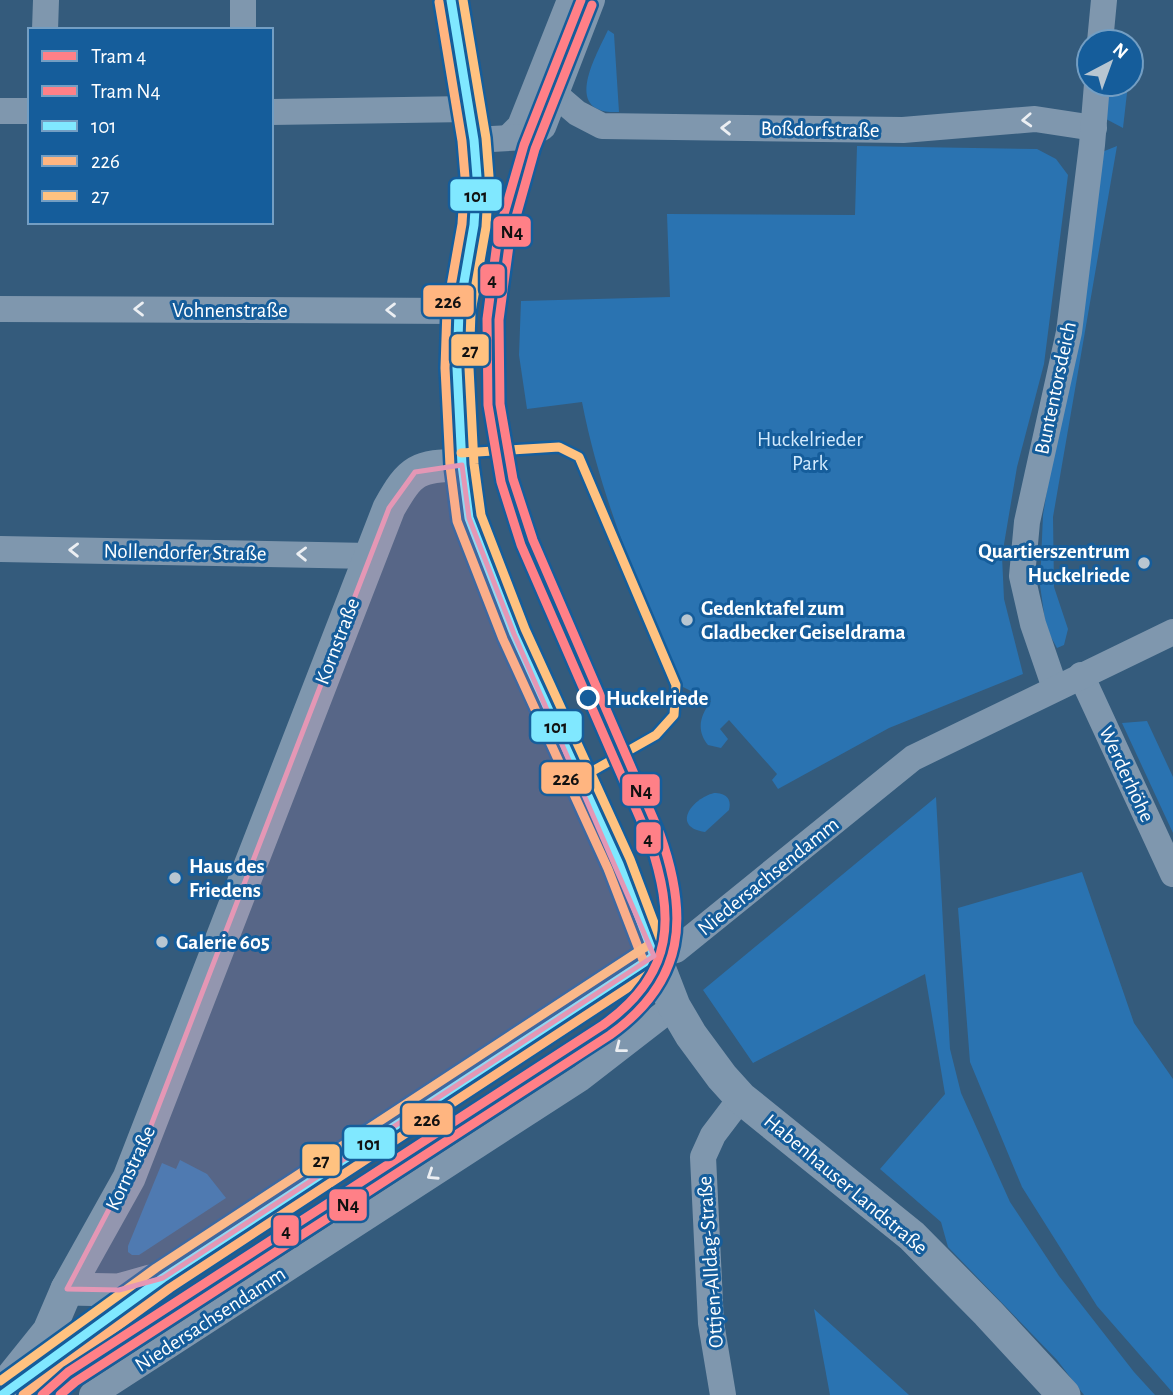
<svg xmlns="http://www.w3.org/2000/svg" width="1173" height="1395" font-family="'Alegreya Sans',sans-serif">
  <rect width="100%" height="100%" fill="#345b7c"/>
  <!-- green -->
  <g fill="#2a73b1">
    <path d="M608,30L614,34L619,112C561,115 596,56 608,30Z"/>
    <polygon points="1109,84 1128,84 1123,128 1106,119"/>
    <path d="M857,146L1037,149L1056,159L1068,175L1044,364L1017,467L1002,556L1004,599L1023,674L889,728L778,789L772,780L777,774L729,720L720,729L728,739L721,748L708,745C696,730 700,716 711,701L679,685C642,592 601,501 582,402L527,409L519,355L521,301L670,297L667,214L855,215Z"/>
    <polygon points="1117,146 1053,517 1054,587 1068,629 1064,645 1057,648 1046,628 1040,585 1043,515 1102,152"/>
    <polygon points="1147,721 1173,777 1173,833 1122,723"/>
    <path d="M714,793C725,793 732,798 729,810L705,832C671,827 691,799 714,793Z"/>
    <polygon points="936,797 950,1049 961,1093 1010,1202 1059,1276 1134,1372 1155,1395 1084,1395 1057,1360 948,1247 941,1222 880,1169 945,1094 925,974 753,1063 703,990"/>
    <polygon points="1082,872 1134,1023 1173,1079 1173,1393 1097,1306 1022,1187 970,1062 958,908"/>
    <polygon points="180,1160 207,1174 226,1198 139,1255 132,1255 128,1252 128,1246 162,1163 176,1169"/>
    <polygon points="814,1309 909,1395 830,1395"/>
  </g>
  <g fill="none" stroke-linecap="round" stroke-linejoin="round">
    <!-- minor -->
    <g stroke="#7f97ae" stroke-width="26">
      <polyline points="243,0 243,30"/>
      <polyline points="45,30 46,0"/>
      <polyline points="1100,42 1104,0"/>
      <polyline points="556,95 577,113 602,126 903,130 1035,119 1094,128"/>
      <polyline points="0,111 30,111"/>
      <polyline points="271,112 469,109"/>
      <polyline points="509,137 520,126 570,0"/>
      <polyline points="474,140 527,137 543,127 592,0"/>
      <polyline points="0,309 459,311"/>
      <polyline points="0,549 370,556"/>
      <polyline points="1081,675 1173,874"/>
      <polyline points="1055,688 1033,624 1022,576 1027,522 1069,332 1092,145 1097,84"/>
      <polyline points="654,956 676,950 913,758 1173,632"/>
      <polyline points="92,1395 581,1078 674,1006"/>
      <polyline points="723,1395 711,1323 703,1157 713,1135 741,1098"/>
    </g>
    <!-- tertiary -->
    <g stroke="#7f97ae" stroke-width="33">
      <polyline points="451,0 474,140 477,177 474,225 459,311 457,368 462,465 469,518 514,634 619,864 674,1006 691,1035 722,1077 741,1098 912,1236 988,1313 1064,1395"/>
      <polyline points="67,1289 119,1290 151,1281"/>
      <polyline points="29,1374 163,1278 654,956"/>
      <path d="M0,1392L49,1331L67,1289L129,1178L389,508C411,469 417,466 462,465"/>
    </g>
    <defs>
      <g id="bus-1">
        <polyline points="451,0 474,140 477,177 474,225 459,311 457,368 462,465 469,518 514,634 619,864 654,956"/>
        <polyline points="2,1395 163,1278 654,956"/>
      </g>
      <g id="bus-2">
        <polyline points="439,2 462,141 465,177 462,224 447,309 445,368 450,466 457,521 503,639 608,869 643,960"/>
        <polyline points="23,1395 170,1288 661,966"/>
      </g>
      <g id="bus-3">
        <polyline points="463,0 486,138 489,176 486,227 471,312 469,368 474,464 481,515 525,629 630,859 665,952"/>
        <polyline points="461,453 559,447 579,457 676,685 674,715 656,735 582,777"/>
        <polyline points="0,1381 156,1268 647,946"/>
      </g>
    </defs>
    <!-- bus-1 casing -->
    <use href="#bus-1" stroke="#155d9b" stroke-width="14"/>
    <!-- bus-2 casing -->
    <use href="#bus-2" stroke="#155d9b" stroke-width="14"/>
    <!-- bus-3 casing -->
    <use href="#bus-3" stroke="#155d9b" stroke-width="14"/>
    <!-- bus-1 -->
    <use href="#bus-1" stroke="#80e8ff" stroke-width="9"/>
    <!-- bus-2 -->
    <use href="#bus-2" stroke="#ffb580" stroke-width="9"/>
    <!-- bus-3 -->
    <use href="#bus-3" stroke="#ffc280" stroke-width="9"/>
    <defs>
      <path id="tram-1" d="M42,1395L68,1372L603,1025C676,973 675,917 649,839L521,545L501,482L488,405L487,319L498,235L524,145L581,0"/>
      <path id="tram-2" d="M60,1395L75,1382L610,1035C686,981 689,916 660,834L533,540L513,479L500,404L499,320L510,238L535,149L592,5"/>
    </defs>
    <!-- tram-1 casing -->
    <use href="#tram-1" stroke="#155d9b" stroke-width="14"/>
    <!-- tram-2 casing -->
    <use href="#tram-2" stroke="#155d9b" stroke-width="14"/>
    <!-- tram-1 -->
    <use href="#tram-1" stroke="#ff8087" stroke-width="9"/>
    <!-- tram-2 -->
    <use href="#tram-2" stroke="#ff8087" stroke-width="9"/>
  </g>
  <!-- one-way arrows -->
  <defs><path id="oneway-chevron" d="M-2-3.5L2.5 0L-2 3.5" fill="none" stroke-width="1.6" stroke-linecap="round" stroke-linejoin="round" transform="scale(1.75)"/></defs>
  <g stroke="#eceff3">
    <use href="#oneway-chevron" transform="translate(1027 120) rotate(177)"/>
    <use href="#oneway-chevron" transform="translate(726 128) rotate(-179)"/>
    <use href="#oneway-chevron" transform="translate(139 309) rotate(-180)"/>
    <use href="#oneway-chevron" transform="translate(391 310) rotate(-180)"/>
    <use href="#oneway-chevron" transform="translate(74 550) rotate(-179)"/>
    <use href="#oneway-chevron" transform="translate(302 554) rotate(-179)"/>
    <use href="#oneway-chevron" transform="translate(620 1048) rotate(142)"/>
    <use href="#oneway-chevron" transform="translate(432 1175) rotate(147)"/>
  </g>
  <!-- marked area -->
  <path fill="#e497b5" fill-opacity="0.2" stroke="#e497b5" stroke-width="5" stroke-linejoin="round" d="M462,465L469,518L514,634L654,956L163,1278L119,1290L67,1289L145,1141L389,508L415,472Z"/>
  <!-- markers -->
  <g fill="#b8c6d1" stroke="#155d9b" stroke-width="2.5">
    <circle cx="1144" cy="563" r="7"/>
    <circle cx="687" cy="620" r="7"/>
    <circle cx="175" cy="878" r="7"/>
    <circle cx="162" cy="942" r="7"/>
  </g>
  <circle fill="#155d9b" stroke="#fff" stroke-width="3.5" cx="588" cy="698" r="10"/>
  <g text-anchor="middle" stroke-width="6" stroke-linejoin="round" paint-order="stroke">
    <!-- street labels -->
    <g font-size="21" fill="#fff" stroke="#155d9b">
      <text transform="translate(820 129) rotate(1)" y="7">Boßdorfstraße</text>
      <text x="230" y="317">Vohnenstraße</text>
      <text transform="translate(1055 388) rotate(-78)" y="7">Buntentorsdeich</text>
      <text transform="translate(185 552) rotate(1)" y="7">Nollendorfer Straße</text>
      <text transform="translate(337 641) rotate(-69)" y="7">Kornstraße</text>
      <text transform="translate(1127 774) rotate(65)" y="7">Werderhöhe</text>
      <text transform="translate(768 876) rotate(-39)" y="7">Niedersachsendamm</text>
      <text transform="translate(130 1168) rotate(-65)" y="7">Kornstraße</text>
      <text transform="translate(846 1184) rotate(40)" y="7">Habenhauser Landstraße</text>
      <text transform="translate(710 1262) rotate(-94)" y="7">Ottjen-Alldag-Straße</text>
      <text transform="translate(210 1319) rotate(-33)" y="7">Niedersachsendamm</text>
    </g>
    <!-- park labels -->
    <g font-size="21" fill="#d2eafd" stroke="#155d9b">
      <text x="810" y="446">Huckelrieder<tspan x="810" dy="24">Park</tspan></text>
    </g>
    <!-- poi labels -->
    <g font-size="21" font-weight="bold" fill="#fff" stroke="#155d9b" text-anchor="start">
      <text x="1130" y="558" text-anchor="end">Quartierszentrum<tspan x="1130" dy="24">Huckelriede</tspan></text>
      <text x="701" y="615">Gedenktafel zum<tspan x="701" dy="24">Gladbecker Geiseldrama</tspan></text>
      <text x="189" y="873">Haus des<tspan x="189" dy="24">Friedens</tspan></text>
      <text x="176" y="949">Galerie 605</text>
    </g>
    <!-- stop labels -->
    <g font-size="21" font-weight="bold" fill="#fff" stroke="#155d9b" text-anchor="start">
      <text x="606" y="705">Huckelriede</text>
    </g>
  </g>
  <g stroke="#155d9b" stroke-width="2.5">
    <rect x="449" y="178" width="54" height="34" rx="7" fill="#80e8ff"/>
    <rect x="492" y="215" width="40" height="33" rx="7" fill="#ff8087"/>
    <rect x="479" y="263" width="27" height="34" rx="7" fill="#ff8087"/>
    <rect x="422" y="284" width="53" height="34" rx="7" fill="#ffb580"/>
    <rect x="450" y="333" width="40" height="34" rx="7" fill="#ffc280"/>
    <rect x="530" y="710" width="53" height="33" rx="7" fill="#80e8ff"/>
    <rect x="540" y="761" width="53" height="34" rx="7" fill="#ffb580"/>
    <rect x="621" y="773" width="40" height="34" rx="7" fill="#ff8087"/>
    <rect x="635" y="821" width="27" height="34" rx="7" fill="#ff8087"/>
    <rect x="401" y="1102" width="53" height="34" rx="7" fill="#ffb580"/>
    <rect x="343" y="1126" width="53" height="34" rx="7" fill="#80e8ff"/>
    <rect x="301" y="1143" width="40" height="34" rx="7" fill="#ffc280"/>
    <rect x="328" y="1188" width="40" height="34" rx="7" fill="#ff8087"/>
    <rect x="272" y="1214" width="28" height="33" rx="7" fill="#ff8087"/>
  </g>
  <g font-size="19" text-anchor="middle" font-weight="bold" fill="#111">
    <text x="476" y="202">101</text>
    <text x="512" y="238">N4</text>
    <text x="492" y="286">4</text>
    <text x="448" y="308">226</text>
    <text x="470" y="357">27</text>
    <text x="556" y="733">101</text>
    <text x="566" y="785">226</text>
    <text x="641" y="797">N4</text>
    <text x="648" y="845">4</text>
    <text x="427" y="1126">226</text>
    <text x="369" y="1150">101</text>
    <text x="321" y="1167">27</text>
    <text x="348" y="1211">N4</text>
    <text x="286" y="1237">4</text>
  </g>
  <!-- legend -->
  <rect x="28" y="28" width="245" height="196" fill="#155d9b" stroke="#739ec3" stroke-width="2"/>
  <rect x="42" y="51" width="35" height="10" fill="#ff8087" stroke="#739ec3" stroke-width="2"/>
  <text x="91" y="63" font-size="21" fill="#ffffff">Tram 4</text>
  <rect x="42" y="86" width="35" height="10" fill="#ff8087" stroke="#739ec3" stroke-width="2"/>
  <text x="91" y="98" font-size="21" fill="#ffffff">Tram N4</text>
  <rect x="42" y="121" width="35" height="10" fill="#80e8ff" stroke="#739ec3" stroke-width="2"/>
  <text x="91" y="133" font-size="21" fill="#ffffff">101</text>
  <rect x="42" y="156" width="35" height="10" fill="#ffb580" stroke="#739ec3" stroke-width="2"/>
  <text x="91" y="168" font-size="21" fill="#ffffff">226</text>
  <rect x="42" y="191" width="35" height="10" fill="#ffc280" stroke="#739ec3" stroke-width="2"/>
  <text x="91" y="203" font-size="21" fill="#ffffff">27</text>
  <!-- north arrow -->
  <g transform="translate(1110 63) rotate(41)"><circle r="33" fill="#155d9b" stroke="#739ec3" stroke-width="2"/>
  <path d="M0-5L12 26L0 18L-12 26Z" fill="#b8c6d1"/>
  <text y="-10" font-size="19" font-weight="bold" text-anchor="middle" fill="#ffffff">N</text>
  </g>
</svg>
